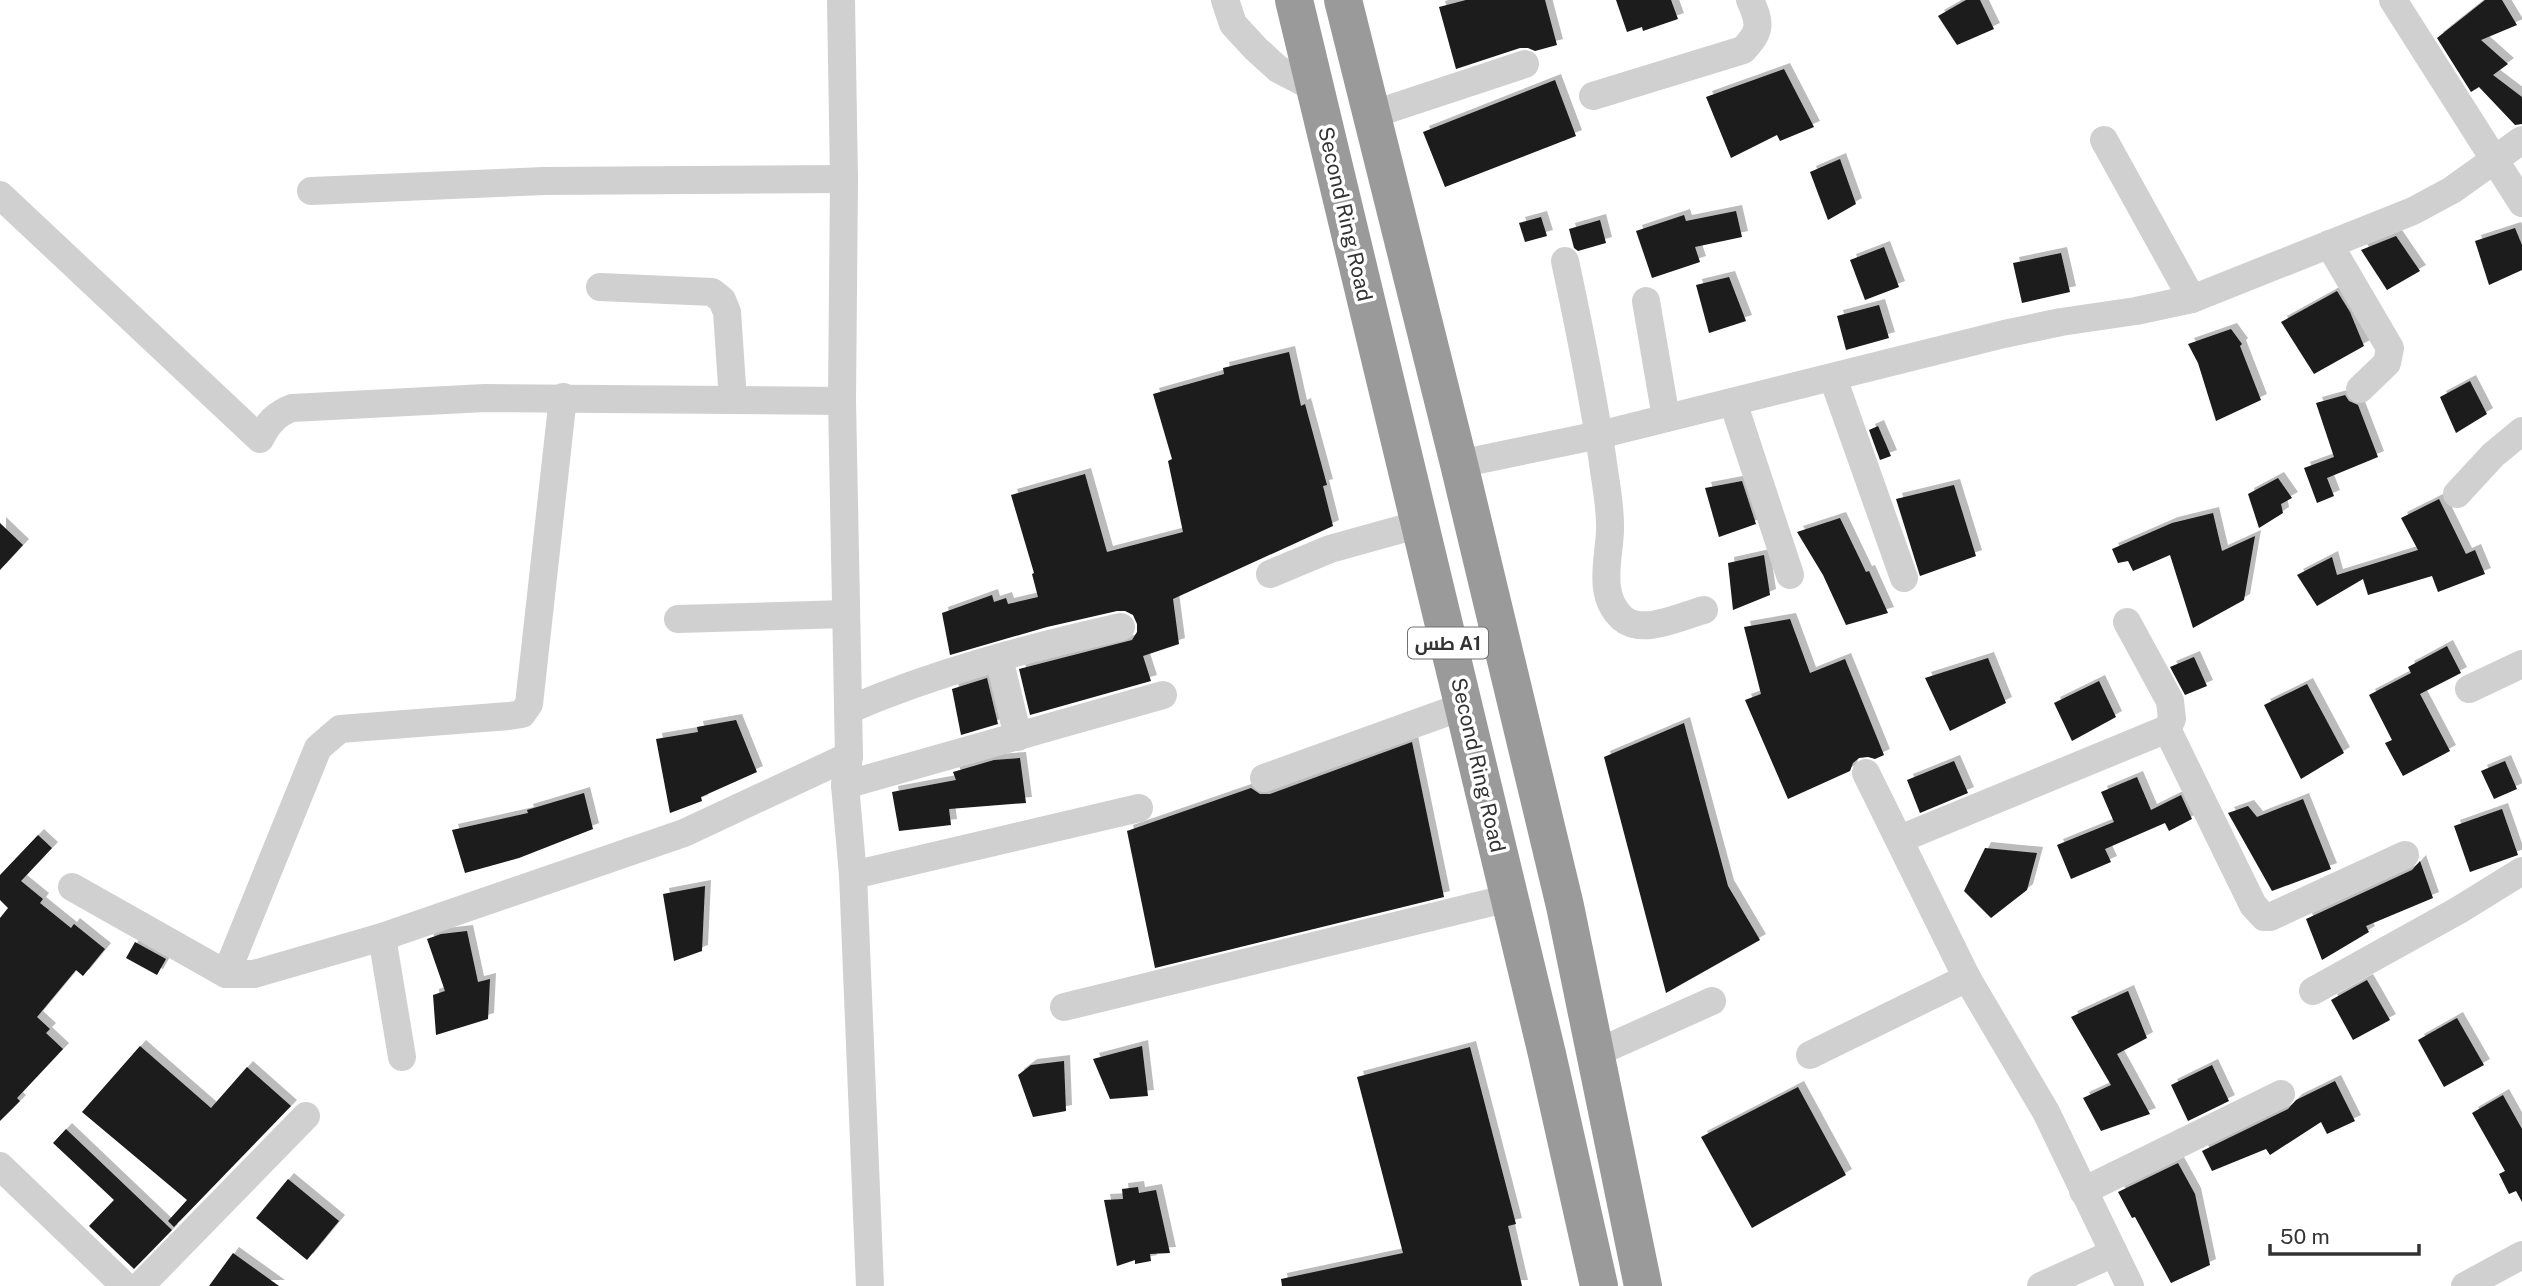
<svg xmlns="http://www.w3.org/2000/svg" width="2522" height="1286" font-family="'Public Sans',Cairo,sans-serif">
  <defs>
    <filter id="shadow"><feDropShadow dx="6" dy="-6" stdDeviation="0" flood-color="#0004"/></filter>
  </defs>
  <rect width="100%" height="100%" fill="#fff"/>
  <!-- building -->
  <g fill="#1a1a1a" filter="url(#shadow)">
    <polygon points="1466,0 1545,0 1557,45 1535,51 1528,48 1520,48 1456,69 1439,7"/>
    <polygon points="1616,0 1671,0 1678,19 1643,31 1642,27 1627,32"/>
    <polygon points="1966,0 1980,0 1994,29 1957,45 1938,16"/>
    <polygon points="2485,0 2502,0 2517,25 2481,40 2508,64 2493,75 2522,97 2522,124 2515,125 2479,87 2471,92 2437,38"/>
    <polygon points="1784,69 1814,127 1780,141 1777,135 1731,158 1706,97"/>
    <polygon points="1555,80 1576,136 1445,187 1423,132"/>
    <polygon points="1840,159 1856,204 1828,220 1810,172"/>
    <polygon points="1736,211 1742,237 1695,247 1700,262 1652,278 1636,231 1684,215 1686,221"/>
    <polygon points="1541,217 1547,236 1525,242 1519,223"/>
    <polygon points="1600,220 1606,243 1578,251 1574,248 1569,229"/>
    <polygon points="2515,228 2522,245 2522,270 2489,285 2475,241"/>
    <polygon points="2396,236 2420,271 2387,290 2361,250"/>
    <polygon points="1884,247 1899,287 1865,300 1850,260"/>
    <polygon points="2061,253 2070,292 2022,303 2013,263"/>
    <polygon points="1729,277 1746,321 1709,333 1696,285"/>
    <polygon points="2337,291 2350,312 2364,346 2314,374 2281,322"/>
    <polygon points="1879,305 1889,338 1846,350 1837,316"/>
    <polygon points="2231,329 2242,344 2240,346 2261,400 2216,421 2198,363 2188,344"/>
    <polygon points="1289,352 1301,406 1305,404 1327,485 1323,486 1333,526 1173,599 1179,644 1143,656 1151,681 1030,715 1019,669 1132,640 1137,632 1137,624 1133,615 1125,611 1117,611 1047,627 950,655 942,613 992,595 994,602 1006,598 1008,604 1038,597 1032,574 1034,573 1011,495 1085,474 1107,552 1183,532 1168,461 1172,459 1153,394 1224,374 1223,368"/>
    <polygon points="2470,381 2487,414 2456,433 2440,397"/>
    <polygon points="2345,395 2349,401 2358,405 2378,457 2327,478 2334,496 2317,503 2304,468 2334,457 2316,403"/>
    <polygon points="1878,426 1891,456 1880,460 1869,430"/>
    <polygon points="2278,478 2292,498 2281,504 2283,513 2259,528 2248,494"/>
    <polygon points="1742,481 1756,524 1719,537 1705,488"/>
    <polygon points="1954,485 1976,556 1920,576 1896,499"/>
    <polygon points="2439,499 2466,554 2475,550 2485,574 2438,592 2432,576 2368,595 2363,579 2317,606 2297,575 2332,557 2337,575 2418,550 2401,518"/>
    <polygon points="2213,513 2222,551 2255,536 2244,600 2193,628 2170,555 2133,571 2128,561 2118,563 2112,549 2172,523"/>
    <polygon points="1840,518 1866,572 1869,571 1888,613 1846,625 1823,575 1797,532"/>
    <polygon points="0,523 23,545 0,570"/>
    <polygon points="1764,555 1770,595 1733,610 1728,563"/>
    <polygon points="1790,619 1810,673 1845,659 1884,755 1875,759 1868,757 1859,758 1853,763 1850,771 1788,799 1745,700 1761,694 1744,627"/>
    <polygon points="2447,646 2461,673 2420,694 2450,751 2403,776 2385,743 2392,740 2369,695 2411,673 2408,667"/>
    <polygon points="2194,657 2207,686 2185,695 2170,667"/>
    <polygon points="1988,658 2006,703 1950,731 1925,678"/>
    <polygon points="987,678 998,724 961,735 952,689"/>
    <polygon points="2099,681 2116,717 2072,741 2054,703"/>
    <polygon points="2307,684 2344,753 2301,779 2264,705"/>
    <polygon points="736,720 757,772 701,797 702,801 670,813 656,739 698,732 697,727"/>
    <polygon points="1684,723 1728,886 1760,940 1666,993 1604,757"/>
    <polygon points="1412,742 1444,897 1155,968 1127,831 1251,788 1260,794 1270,794"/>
    <polygon points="1020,758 1026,803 949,809 951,825 899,831 892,792 956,780 953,772 994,760"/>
    <polygon points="1954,761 1968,793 1920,813 1907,780"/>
    <polygon points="2505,761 2517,789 2494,799 2481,771"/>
    <polygon points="2137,777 2151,810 2181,795 2192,819 2169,831 2165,823 2105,849 2111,862 2071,879 2057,845 2114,822 2101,792"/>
    <polygon points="584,793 593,829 519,858 465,873 452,830 528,813 527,810"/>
    <polygon points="2303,799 2331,869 2272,891 2228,813 2248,806 2257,817"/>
    <polygon points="2502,809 2518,855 2470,872 2454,826"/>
    <polygon points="38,835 52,848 21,881 43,899 40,903 71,928 74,924 105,949 83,976 76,970 37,1017 50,1029 46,1033 63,1049 17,1098 20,1101 0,1121 0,918 8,908 0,900 0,875"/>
    <polygon points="1985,848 2037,853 2027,890 1991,918 1964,891"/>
    <polygon points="2420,861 2433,898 2366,926 2369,932 2322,960 2306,919 2412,870"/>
    <polygon points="705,886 702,951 674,961 663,894"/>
    <polygon points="467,931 478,982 490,979 488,1019 436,1035 433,995 445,991 427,939 441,934"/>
    <polygon points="135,942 166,959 157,975 126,958"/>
    <polygon points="2367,980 2390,1020 2353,1040 2331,1000"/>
    <polygon points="2128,991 2147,1038 2117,1054 2150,1114 2101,1131 2083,1098 2111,1085 2071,1017"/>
    <polygon points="2457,1018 2484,1065 2444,1087 2418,1040"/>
    <polygon points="140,1046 211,1108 247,1067 291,1106 174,1227 168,1221 187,1200 82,1112"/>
    <polygon points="1142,1046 1148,1096 1110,1099 1093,1059"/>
    <polygon points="1470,1047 1516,1224 1508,1226 1522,1286 1282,1286 1281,1279 1403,1253 1357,1077"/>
    <polygon points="1064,1061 1066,1111 1033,1117 1018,1075 1031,1065"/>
    <polygon points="2212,1065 2229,1101 2188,1121 2171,1085"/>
    <polygon points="2335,1081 2355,1121 2327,1134 2321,1122 2270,1155 2266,1149 2212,1171 2202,1151 2288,1109 2296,1100"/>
    <polygon points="1798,1087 1846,1175 1752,1228 1701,1137"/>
    <polygon points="2503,1095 2522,1129 2522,1202 2516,1191 2509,1194 2499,1174 2505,1171 2472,1113"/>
    <polygon points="66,1129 172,1230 134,1269 89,1226 114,1200 53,1143"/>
    <polygon points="2178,1163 2195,1194 2210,1265 2171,1283 2135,1217 2132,1218 2118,1192"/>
    <polygon points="288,1179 339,1221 307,1260 256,1218"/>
    <polygon points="1138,1187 1139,1193 1156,1190 1170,1253 1150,1254 1151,1261 1135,1264 1135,1260 1117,1266 1104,1200 1123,1199 1122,1189"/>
    <polygon points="233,1253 279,1286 209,1286"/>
  </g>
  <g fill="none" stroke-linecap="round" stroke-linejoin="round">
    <!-- minor -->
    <g stroke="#d0d0d0" stroke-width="28">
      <polyline points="841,0 844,179 842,401 849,756 845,785 853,875 870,1286"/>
      <polyline points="1225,0 1233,24 1256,49 1278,69 1315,88"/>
      <polyline points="2393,0 2522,203"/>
      <path d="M1593,96L1743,50C1761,31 1761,24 1750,0"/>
      <polyline points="1371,115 1525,64"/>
      <polyline points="2104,140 2192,299"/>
      <polyline points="311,191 544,181 844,179"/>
      <path d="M0,195L260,439C268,423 276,414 292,408L485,398L842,401"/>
      <polyline points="2329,244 2390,348 2387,363 2360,389"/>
      <path d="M1565,261C1579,326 1592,391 1602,456C1605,481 1611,506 1610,531C1609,559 1597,595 1622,618C1642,636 1681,616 1704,610"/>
      <polyline points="600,287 712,292 722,300 727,312 733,400"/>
      <polyline points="1646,301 1666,418"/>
      <polyline points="1833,378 1904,578"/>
      <polyline points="1733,402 1790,575"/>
      <polyline points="1459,464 1599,435 2004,334 2061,322 2136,311 2192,299 2413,211 2452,190 2522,140"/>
      <polyline points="2457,494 2493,455 2522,431"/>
      <polyline points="1270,574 1330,549 1420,524"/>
      <polyline points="678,619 846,614"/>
      <polyline points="999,658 1018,737"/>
      <polyline points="2469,689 2522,664"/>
      <path d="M848,710C936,672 1028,648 1121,627"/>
      <polyline points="2167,729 2253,905 2264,917 2270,917 2405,855"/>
      <polyline points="1866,773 1967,978 2046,1112 2130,1286"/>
      <polyline points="1264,778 1464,706"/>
      <polyline points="845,785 1163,695"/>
      <polyline points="1900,839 2167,729 2172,719 2170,701 2127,622"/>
      <polyline points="853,875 1139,808"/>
      <polyline points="72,887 226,974 254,974 382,937 684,833 849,756"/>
      <polyline points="382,937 402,1057"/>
      <polyline points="226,974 318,748 340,729 509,716 522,714 529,704 563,397"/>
      <polyline points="2313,991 2459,910 2522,871"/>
      <polyline points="1064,1007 1509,898"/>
      <polyline points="1596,1053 1712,1001"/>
      <polyline points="1810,1055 1967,978"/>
      <polyline points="0,1166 125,1286"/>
      <polyline points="2083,1191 2281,1094"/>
      <polyline points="140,1286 306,1116"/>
      <polyline points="2041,1286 2114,1253"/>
      <polyline points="2465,1286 2522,1255"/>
    </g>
    <!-- highway -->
    <g stroke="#9a9a9a" stroke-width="38">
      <polyline points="1294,0 1547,1054 1599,1286"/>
      <polyline points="1343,0 1459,464 1565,906 1643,1286"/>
    </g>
  </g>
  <g text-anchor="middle" stroke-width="7" stroke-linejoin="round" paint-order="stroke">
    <!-- shield labels -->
    <rect fill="#fff" stroke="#707070" stroke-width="2" x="1408" y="627.5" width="80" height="31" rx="5"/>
    <g font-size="19" font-weight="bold" fill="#333">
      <text x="1448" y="650">طس A1</text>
    </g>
    <!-- street labels -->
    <g font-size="21" fill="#333" stroke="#fff">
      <text transform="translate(1345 214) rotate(77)" y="7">Second Ring Road</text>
      <text transform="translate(1478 765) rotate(77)" y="7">Second Ring Road</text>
    </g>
  </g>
  <!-- scale -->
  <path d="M2270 1244v10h149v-10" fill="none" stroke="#333333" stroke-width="3.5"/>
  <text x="2280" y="1244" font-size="21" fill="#333333" stroke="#ffffff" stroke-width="5" paint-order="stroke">50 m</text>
</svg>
